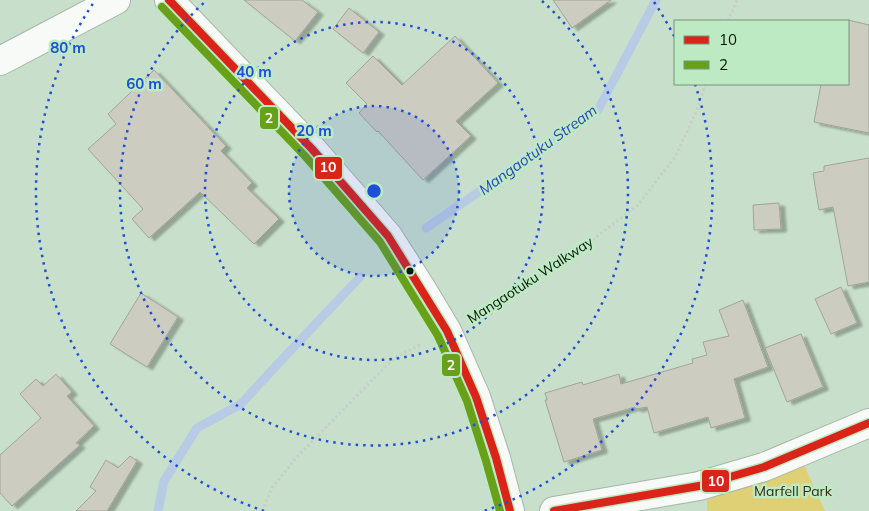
<svg xmlns="http://www.w3.org/2000/svg" width="869" height="511" font-family="Mulish,sans-serif">
  <defs>
    <filter id="shadow"><feDropShadow dx="5.5" dy="3" stdDeviation="1" flood-color="#0004"/></filter>
  </defs>
  <rect width="100%" height="100%" fill="#c8e0cb"/>
  <!-- green -->
  <polygon fill="#dfcf75" points="804,465 825,511 707,511 707,500"/>
  <g fill="none" stroke-linecap="round" stroke-linejoin="round">
    <!-- stream -->
    <g stroke="#b8cbe4" stroke-width="9">
      <polyline points="426,228 598,110 656,0"/>
      <polyline points="158,511 164,481 197,428 241,404 275,367 360,277"/>
    </g>
  </g>
  <!-- building -->
  <g fill="#ccccc1" stroke="#a2a398" filter="url(#shadow)">
    <polygon points="244,0 302,0 318,12 295,41"/>
    <polygon points="553,0 611,0 572,28"/>
    <polygon points="349,8 379,32 363,53 333,29"/>
    <polygon points="848,20 869,25 869,133 814,122 821,84 848,84"/>
    <polygon points="455,36 498,83 456,121 471,136 423,180 378,131 377,132 359,113 367,104 346,83 373,56 402,85"/>
    <polygon points="154,70 226,146 221,151 252,183 247,188 279,219 254,244 200,192 149,238 132,219 143,209 88,149 116,124 108,114"/>
    <polygon points="869,158 869,282 848,286 833,207 819,210 813,173 824,171 824,166"/>
    <polygon points="779,203 781,229 754,230 753,205"/>
    <polygon points="841,287 857,323 831,334 815,299"/>
    <polygon points="141,293 178,317 147,367 110,344"/>
    <polygon points="743,300 768,367 734,379 745,418 711,428 708,417 654,433 647,407 636,409 635,407 593,419 602,450 564,462 545,400 547,400 545,393 582,382 583,385 619,374 621,384 693,363 692,359 707,355 703,342 729,336 719,310"/>
    <polygon points="801,334 823,387 787,402 765,348"/>
    <polygon points="56,374 72,392 67,396 94,426 76,443 80,445 12,506 0,493 0,455 41,418 20,394 36,379 43,386"/>
    <polygon points="130,456 137,461 107,511 76,511 96,491 90,487 106,460 118,468"/>
  </g>
  <g fill="none" stroke-linecap="round" stroke-linejoin="round">
    <defs>
      <g id="minor">
        <polyline points="169,0 312,149 388,236 420,286 447,331 476,397 496,458 510,511"/>
        <polyline points="0,61 116,0"/>
        <polyline points="554,511 699,486 764,467 869,423"/>
      </g>
    </defs>
    <!-- minor casing -->
    <use href="#minor" stroke="#a4b7a7" stroke-width="30"/>
    <!-- path -->
    <g stroke="#c7cfc8" stroke-width="3" stroke-dasharray="2.5 2.5" stroke-linecap="butt">
      <polyline points="728,21 737,0"/>
      <polyline points="471,319 574,254 637,206 675,157 698,108 705,84"/>
      <polyline points="262,511 272,488 295,459 394,358 421,344"/>
    </g>
    <!-- minor -->
    <use href="#minor" stroke="#f7faf7" stroke-width="28"/>
    <defs>
      <g id="bus-1">
        <polyline points="169,0 312,149 388,236 447,331 476,397 496,458 510,511"/>
        <polyline points="554,511 699,486 764,467 869,423"/>
      </g>
      <polyline id="bus-2" points="162,7 305,156 380,242 438,336 467,401 486,461 500,511"/>
    </defs>
    <!-- bus-1 casing -->
    <use href="#bus-1" stroke="#bdeac3" stroke-width="11"/>
    <!-- bus-2 casing -->
    <use href="#bus-2" stroke="#bdeac3" stroke-width="11"/>
    <!-- bus-1 -->
    <use href="#bus-1" stroke="#da241a" stroke-width="8"/>
    <!-- bus-2 -->
    <use href="#bus-2" stroke="#69a01a" stroke-width="8"/>
  </g>
  <!-- distance rings -->
  <circle cx="374" cy="191" r="85" fill="#1d4ed8" fill-opacity=".12"/>
  <g fill="none" stroke="#1d4ed8" stroke-width="2.5" stroke-dasharray="2.5 5">
    <circle cx="374" cy="191" r="85"/>
    <circle cx="374" cy="191" r="169"/>
    <path d="M542 1A254 254 0 1 1 206 1"/>
    <path d="M264 511A338 338 0 0 1 94 2M654 2A338 338 0 0 1 675 38M695 84A338 338 0 0 1 484 511"/>
  </g>
  <!-- markers -->
  <circle fill="#061608" stroke="#bdeac3" stroke-width="2" cx="410" cy="271" r="4.5"/>
  <g text-anchor="middle" stroke-width="5" stroke-linejoin="round" paint-order="stroke">
    <!-- street labels -->
    <g font-size="14" fill="#061608" stroke="#bdeac3">
      <text transform="translate(530 280) rotate(-33)" y="5">Mangaotuku Walkway</text>
    </g>
    <!-- park labels -->
    <g font-size="14" fill="#322912" stroke="#bdeac3">
      <text x="793" y="496">Marfell Park</text>
    </g>
    <!-- water labels -->
    <g font-size="15" font-style="italic" fill="#2c43be" stroke="#bdeac3">
      <text transform="translate(538 150) rotate(-36)" y="5">Mangaotuku Stream</text>
    </g>
  </g>
  <circle cx="374" cy="191" r="8" fill="#1d4ed8" stroke="#bdeac3" stroke-width="2.5"/>
  <g font-size="15" text-anchor="middle" font-weight="bold" fill="#1d4ed8" stroke="#bdeac3" stroke-width="5" stroke-linejoin="round" paint-order="stroke">
    <text x="68" y="53">80 m</text>
    <text x="254" y="77">40 m</text>
    <text x="144" y="89">60 m</text>
    <text x="314" y="136">20 m</text>
  </g>
  <g stroke="#bdeac3" stroke-width="2">
    <rect x="259" y="106" width="20" height="24" rx="5" fill="#69a01a"/>
    <rect x="314" y="156" width="29" height="24" rx="5" fill="#da241a"/>
    <rect x="441" y="353" width="20" height="24" rx="5" fill="#69a01a"/>
    <rect x="701" y="469" width="29" height="24" rx="5" fill="#da241a"/>
  </g>
  <g font-size="14" text-anchor="middle" font-weight="bold" fill="#fff">
    <text x="269" y="123">2</text>
    <text x="328" y="172">10</text>
    <text x="451" y="370">2</text>
    <text x="716" y="486">10</text>
  </g>
  <!-- legend -->
  <rect x="674" y="20" width="175" height="65" fill="#bdeac3" stroke="#749578"/>
  <rect x="684" y="36" width="25" height="8" fill="#da241a" stroke="#749578"/>
  <text x="719" y="45" font-size="15" fill="#061608">10</text>
  <rect x="684" y="61" width="25" height="8" fill="#69a01a" stroke="#749578"/>
  <text x="719" y="70" font-size="15" fill="#061608">2</text>
</svg>
